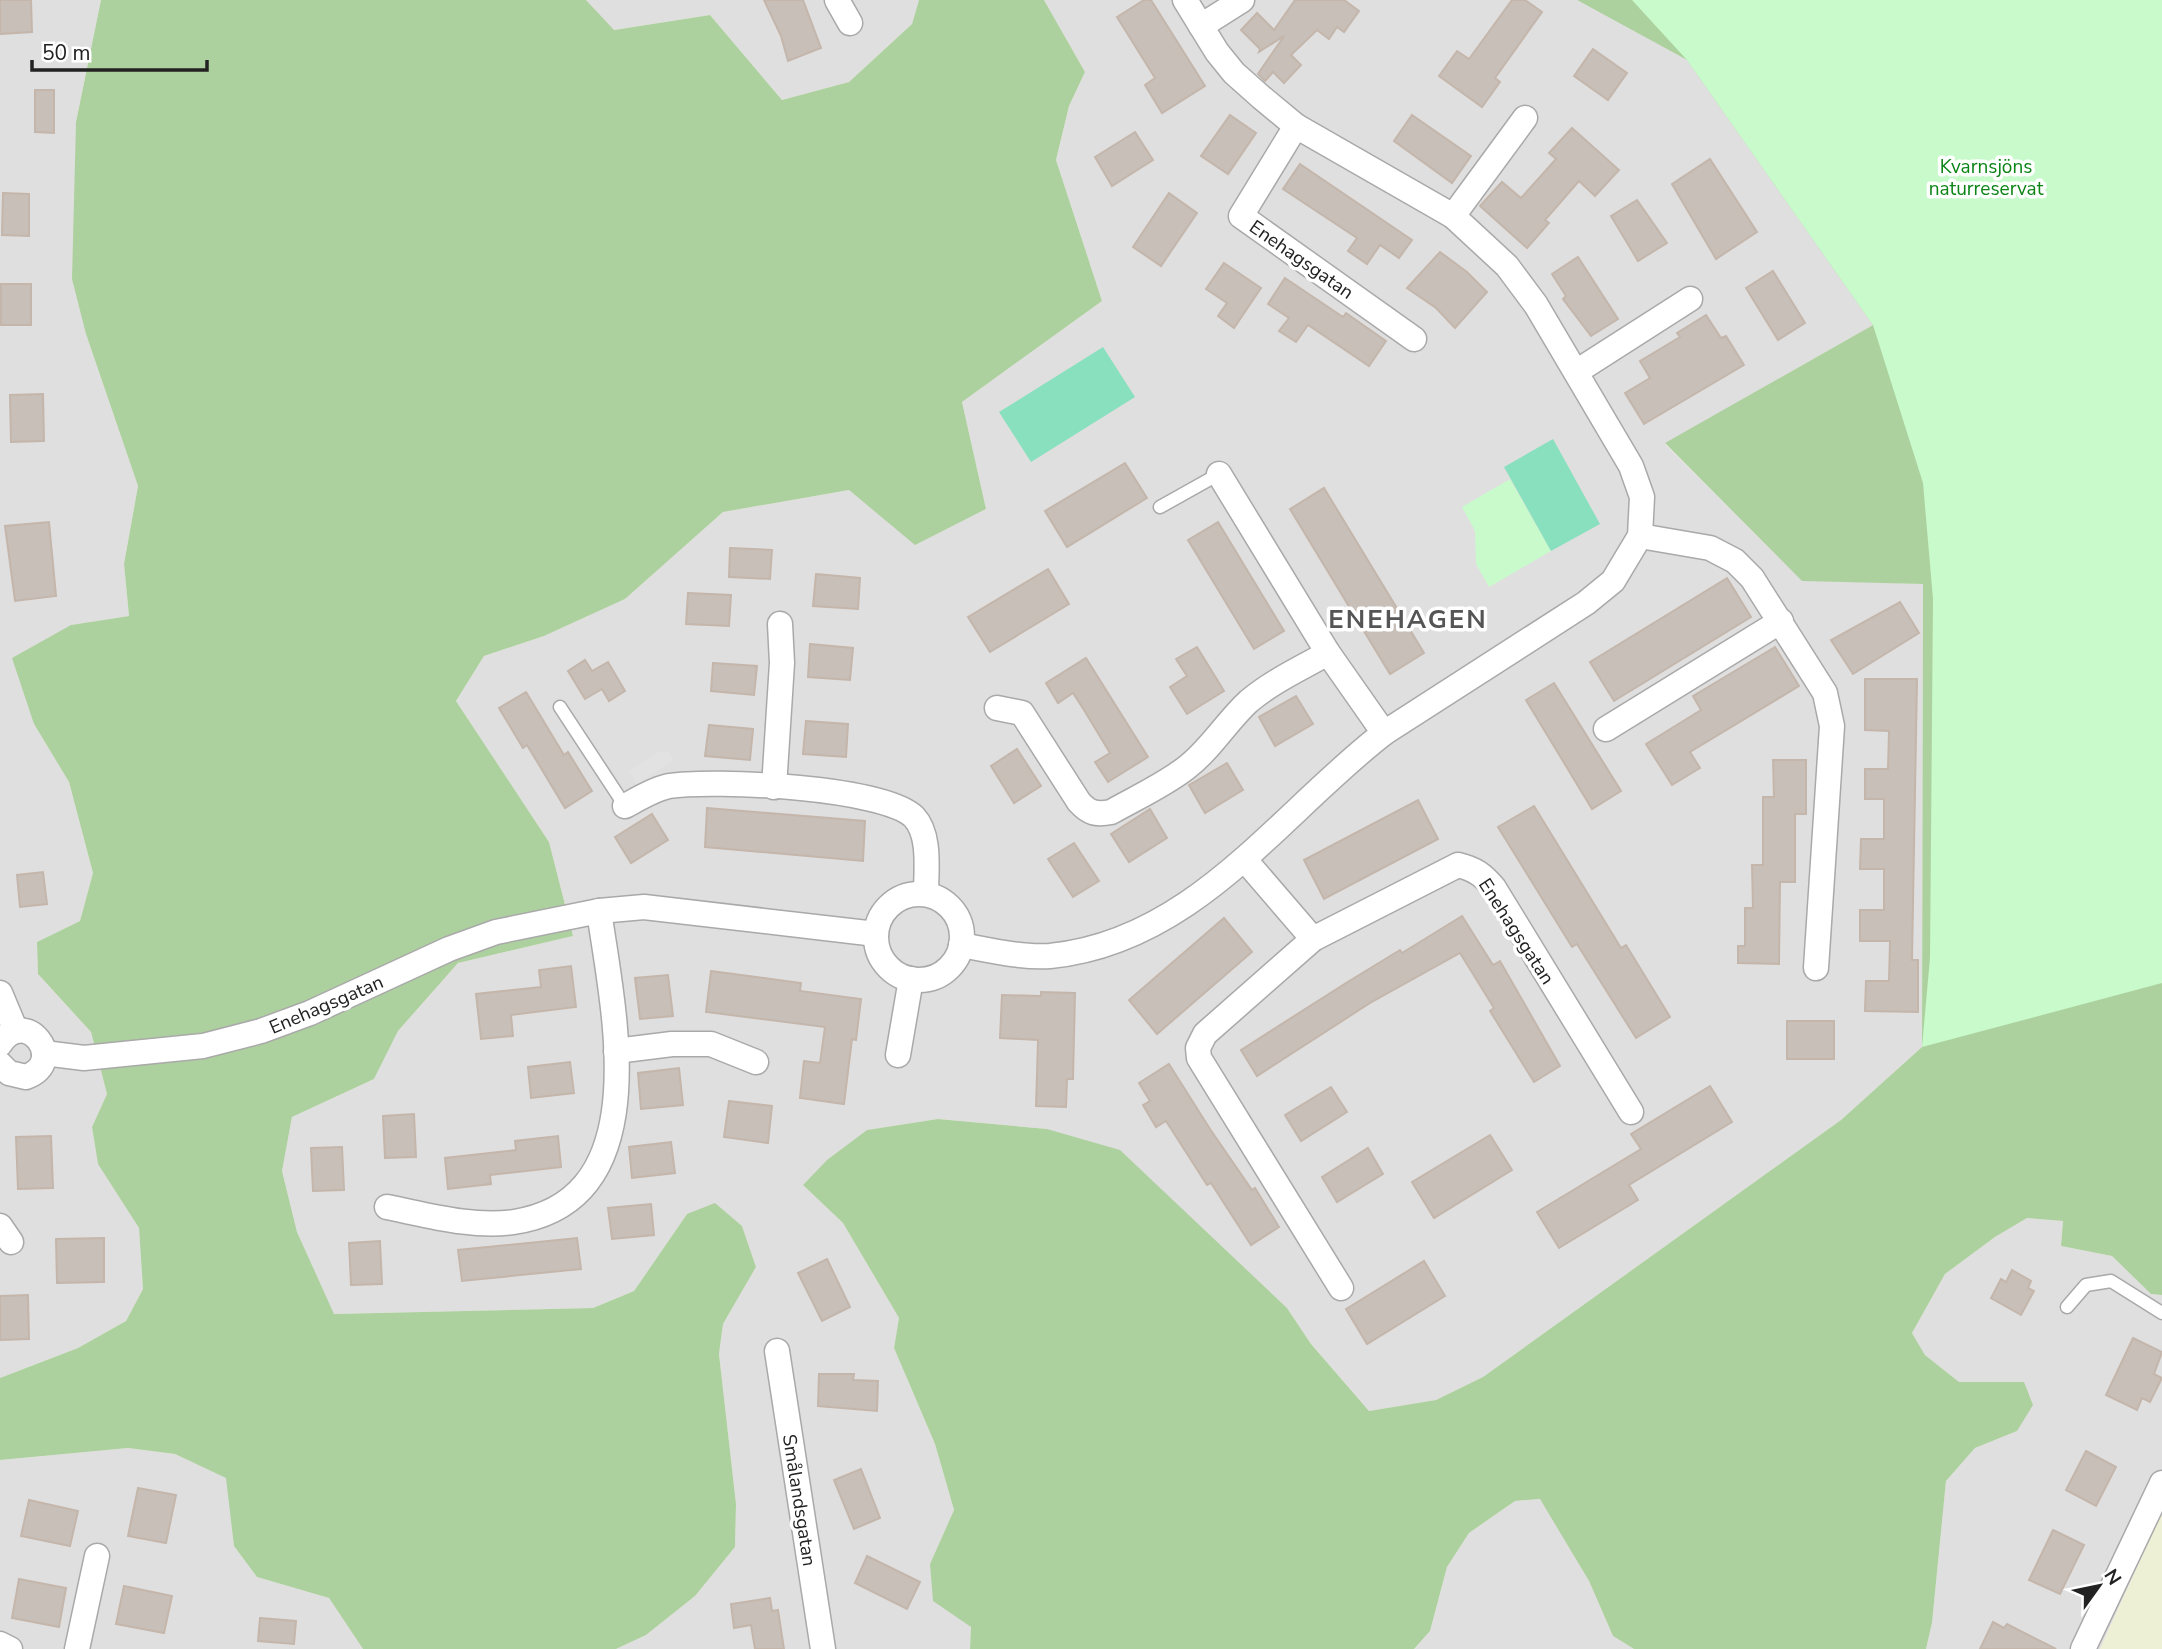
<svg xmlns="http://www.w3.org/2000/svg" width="2162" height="1649" font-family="'Nunito Sans',sans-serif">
  <rect width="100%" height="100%" fill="#f2efe9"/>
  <!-- residential -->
  <g fill="#e0dfdf">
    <polygon points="0,0 101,0 76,122 86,334 138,486 124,564 129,616 71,625 34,724 69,782 93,873 80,921 37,942 38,974 91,1032 107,1094 92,1127 98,1163 139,1228 143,1289 126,1321 78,1348 0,1378"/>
    <polygon points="586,0 919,0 912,24 849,82 782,100 710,15 613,30"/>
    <polygon points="1044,0 1577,0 1687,60 1873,325 1665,444 1802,580 1923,584 1922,1047 1841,1120 1483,1377 1436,1400 1369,1411 1311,1344 1287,1308 1047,1129 939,1119 867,1130 803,1185 843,1223 899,1318 894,1348 935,1444 954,1510 930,1564 971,1628 970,1649 616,1649 646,1635 695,1596 735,1547 736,1504 719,1354 723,1324 756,1267 742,1226 687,1214 634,1291 593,1308 333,1314 297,1232 282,1171 292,1117 374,1079 398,1031 458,963 573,936 549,842 456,701 484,656 544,636 625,599 723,512 849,490 915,544 986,509 962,402 1102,301 1056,160 1069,106 1085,72"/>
    <polygon points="2027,1218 2063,1221 2061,1246 2112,1256 2151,1294 2162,1295 2162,1512 2100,1649 1926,1649 1932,1623 1946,1481 1975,1448 2017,1431 2024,1382 1959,1382 1925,1355 1912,1333 1945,1274 1995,1237"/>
    <polygon points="128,1448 175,1454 227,1478 234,1546 257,1577 329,1598 363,1649 0,1649 0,1460"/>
    <polygon points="1541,1499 1589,1581 1613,1636 1634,1649 1414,1649 1430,1631 1447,1567 1469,1533 1515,1501"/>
  </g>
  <!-- farmland -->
  <polygon fill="#eef0d5" points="2162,1512 2162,1649 2100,1649"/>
  <!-- forest -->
  <g fill="#add19e">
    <polygon points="101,0 586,0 614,30 710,15 782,100 849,82 912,24 919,0 1044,0 1085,72 1069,106 1056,160 1102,301 962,402 986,509 915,545 849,490 723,512 625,599 544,636 484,656 456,701 549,842 573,936 458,963 398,1031 374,1079 292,1117 282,1171 297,1232 334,1314 593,1308 634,1291 687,1214 715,1203 742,1226 756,1267 723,1324 719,1354 736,1504 735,1547 695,1596 646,1635 616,1649 363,1649 329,1598 257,1577 234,1546 226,1478 175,1454 128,1448 0,1460 0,1378 78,1348 126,1321 143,1289 139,1228 98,1164 92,1127 107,1094 91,1032 38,974 37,942 80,921 93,873 69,782 34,724 12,658 71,625 129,616 124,564 138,486 86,334 72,279 76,122"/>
    <polygon points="1577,0 2162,0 2162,1295 2151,1294 2112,1256 2061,1246 2063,1221 2027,1218 1995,1237 1945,1274 1912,1333 1925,1355 1959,1382 2024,1382 2033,1405 2017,1431 1975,1448 1946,1481 1932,1623 1926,1649 1634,1649 1613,1636 1589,1581 1540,1499 1515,1501 1469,1533 1447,1567 1430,1631 1414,1649 970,1649 971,1627 933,1601 930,1564 954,1510 935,1444 894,1348 899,1318 843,1223 803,1185 827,1160 867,1130 938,1119 1047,1129 1120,1150 1287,1308 1311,1344 1369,1411 1436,1400 1483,1377 1841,1120 1922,1047 1923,584 1802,581 1665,443 1873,325 1687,60"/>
  </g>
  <!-- park -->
  <g fill="#c8facc">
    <polygon points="1632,0 2162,0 2162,983 1922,1047 1930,958 1933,599 1923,483 1873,325 1687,60"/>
    <polygon points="1510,479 1551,551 1489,587 1476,564 1475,531 1462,507"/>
  </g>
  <!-- pitch -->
  <g fill="#88e0be">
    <polygon points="1103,347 1135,397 1031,462 999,412"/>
    <polygon points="1553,439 1600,524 1551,551 1504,467"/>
  </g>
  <!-- parking -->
  <polygon fill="#e2e2e2" points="660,751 669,752 674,760 637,784 629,771"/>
  <!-- building -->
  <g fill="#c7bfb8" stroke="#c4b6ab" stroke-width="2">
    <polygon points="0,0 31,0 32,32 0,34"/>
    <polygon points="764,0 803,0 821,48 788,61 781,36"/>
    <polygon points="1144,0 1151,0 1205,86 1162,113 1145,85 1155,78 1117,17"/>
    <polygon points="1295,0 1344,0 1359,11 1344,32 1337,27 1329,39 1317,30 1291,55 1301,65 1284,83 1273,72 1265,81 1258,74 1284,36 1259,52 1260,49 1241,30 1257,13 1274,30"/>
    <polygon points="1512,0 1525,0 1542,12 1495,78 1500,82 1482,107 1439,76 1457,51 1469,59"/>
    <polygon points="1593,49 1627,73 1608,100 1574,76"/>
    <polygon points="35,90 54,90 54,133 35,132"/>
    <polygon points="1230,115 1256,133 1228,174 1201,156"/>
    <polygon points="1412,115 1471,156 1452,183 1394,141"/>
    <polygon points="1572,128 1619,170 1595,196 1579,181 1545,220 1549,223 1527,248 1480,206 1502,182 1521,198 1556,159 1549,153"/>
    <polygon points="1135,132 1153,160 1112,186 1095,157"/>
    <polygon points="1710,159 1757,232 1716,259 1672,184"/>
    <polygon points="1300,164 1412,240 1399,258 1380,245 1367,264 1348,251 1357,238 1283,189"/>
    <polygon points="3,193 29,194 29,236 2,235"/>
    <polygon points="1169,193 1197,213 1161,266 1133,247"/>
    <polygon points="1637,200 1667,243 1638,261 1611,216"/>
    <polygon points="1440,252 1467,272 1487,292 1455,328 1436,308 1407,288"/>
    <polygon points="1578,257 1618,319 1591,336 1563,299 1566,296 1552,274"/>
    <polygon points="1224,263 1261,288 1234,328 1218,316 1227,303 1206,289"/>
    <polygon points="1773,271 1805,323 1778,340 1746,288"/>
    <polygon points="1285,278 1343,317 1346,313 1386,341 1369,366 1308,325 1296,342 1279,331 1289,318 1268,304"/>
    <rect x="1" y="284" width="30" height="41"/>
    <polygon points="1706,315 1721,338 1726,336 1744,365 1644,424 1625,393 1650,378 1640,361 1680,337 1677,333"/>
    <polygon points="43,394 44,441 11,442 10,395"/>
    <polygon points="1125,463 1147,498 1067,547 1045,511"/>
    <polygon points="1324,488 1424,653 1390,674 1290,509"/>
    <polygon points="49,522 56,596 15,601 5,526"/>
    <polygon points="1218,522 1284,631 1254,649 1188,540"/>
    <polygon points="730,548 772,550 770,579 729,577"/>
    <polygon points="1048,569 1069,604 990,652 968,617"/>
    <polygon points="816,574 860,578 858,609 813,606"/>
    <polygon points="1727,578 1751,617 1614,701 1590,662"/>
    <polygon points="688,593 731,595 729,626 686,624"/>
    <polygon points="1900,602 1919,633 1853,674 1831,640"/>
    <polygon points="810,644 853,648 850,680 808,677"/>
    <polygon points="1197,647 1224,691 1187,714 1170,687 1187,676 1176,659"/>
    <polygon points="1775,647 1799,686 1690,752 1700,768 1672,785 1646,744 1701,710 1693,696"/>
    <polygon points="1086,658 1148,757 1108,782 1095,762 1110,753 1084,710 1073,693 1058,703 1046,683"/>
    <polygon points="585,660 592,671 608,662 625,691 609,701 602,689 585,699 568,671"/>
    <polygon points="713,663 757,666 754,695 711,691"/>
    <polygon points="1865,679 1917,679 1912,960 1918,960 1918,1012 1865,1011 1866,981 1889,981 1890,941 1860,941 1860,910 1884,910 1884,869 1860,869 1861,839 1884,839 1884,799 1865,799 1865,769 1888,769 1889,731 1865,730"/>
    <polygon points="1554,683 1621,791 1592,809 1526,700"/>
    <polygon points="526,692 564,755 568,752 592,791 565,808 527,745 523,748 499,708"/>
    <polygon points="1296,696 1313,724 1275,746 1259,717"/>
    <polygon points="806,721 848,724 846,757 803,754"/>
    <polygon points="709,725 753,729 750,760 705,756"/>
    <polygon points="1017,749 1041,786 1014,803 991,766"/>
    <polygon points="1773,760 1806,760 1806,814 1795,814 1795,882 1780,882 1779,964 1738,963 1738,946 1745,946 1745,908 1753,908 1752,865 1763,865 1763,797 1774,797"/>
    <polygon points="1227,763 1243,790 1205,813 1189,785"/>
    <polygon points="1418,800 1438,839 1324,899 1304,860"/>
    <polygon points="1534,806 1621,948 1626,945 1670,1017 1636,1038 1577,944 1572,947 1498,827"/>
    <polygon points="707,808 865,821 863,861 705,847"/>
    <polygon points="1150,809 1167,838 1129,862 1111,834"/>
    <polygon points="652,814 668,840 631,863 615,837"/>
    <polygon points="1074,843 1099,881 1073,897 1048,859"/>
    <polygon points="43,872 47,904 20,907 17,875"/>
    <polygon points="1462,916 1493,965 1500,961 1560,1066 1534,1082 1490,1011 1494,1008 1460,953 1370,1003 1257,1076 1241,1050 1346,983 1400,950 1402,953"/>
    <polygon points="1224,918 1252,952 1157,1034 1129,1000"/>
    <polygon points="571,966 576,1007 511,1015 513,1036 481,1039 476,994 541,987 539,970"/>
    <polygon points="711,971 801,983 800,991 861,999 856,1040 852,1039 844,1104 800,1098 804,1061 820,1063 825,1027 706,1012"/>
    <polygon points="668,975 673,1016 640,1019 635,978"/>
    <polygon points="1041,992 1075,993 1073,1079 1067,1079 1066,1107 1036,1106 1038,1040 1000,1038 1002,995 1041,996"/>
    <rect x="1787" y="1021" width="47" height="38"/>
    <polygon points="570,1062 574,1093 531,1098 528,1067"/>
    <polygon points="1169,1064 1210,1129 1252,1190 1255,1188 1279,1227 1251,1245 1211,1183 1207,1185 1166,1121 1156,1127 1143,1105 1150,1101 1139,1083"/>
    <polygon points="679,1068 683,1105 641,1109 638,1073"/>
    <polygon points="1710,1086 1732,1122 1629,1185 1638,1200 1559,1248 1537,1212 1641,1149 1631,1134"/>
    <polygon points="1331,1087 1347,1112 1301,1141 1285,1115"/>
    <polygon points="729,1101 772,1106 768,1143 724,1137"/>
    <polygon points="414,1114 416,1157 385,1158 383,1116"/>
    <polygon points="1490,1135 1512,1170 1434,1218 1412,1182"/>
    <polygon points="51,1136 53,1188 18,1189 16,1137"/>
    <polygon points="558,1136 561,1167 490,1175 491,1184 448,1189 445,1158 516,1150 515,1141"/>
    <polygon points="671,1142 675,1173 632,1178 629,1147"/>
    <polygon points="342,1147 344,1190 313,1191 311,1148"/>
    <polygon points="1368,1148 1383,1174 1337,1202 1322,1177"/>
    <polygon points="651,1204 654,1235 612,1239 608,1208"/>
    <polygon points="104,1238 104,1282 57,1283 56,1239"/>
    <polygon points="577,1238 581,1269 462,1281 458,1250"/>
    <polygon points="380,1241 382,1284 351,1285 349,1243"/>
    <polygon points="827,1259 850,1307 822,1321 798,1273"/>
    <polygon points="1424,1261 1445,1296 1367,1344 1346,1309"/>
    <polygon points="2012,1270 2031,1281 2028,1288 2034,1291 2021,1315 1991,1298 2001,1279 2006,1282"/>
    <polygon points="28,1295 29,1339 0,1340 0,1296"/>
    <polygon points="2133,1338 2162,1352 2154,1374 2162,1378 2150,1402 2142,1398 2137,1410 2106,1395"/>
    <polygon points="819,1374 854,1374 853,1380 878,1381 877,1411 818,1406"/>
    <polygon points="2086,1451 2116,1467 2096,1506 2066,1490"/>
    <polygon points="861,1469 880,1518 854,1529 834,1480"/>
    <polygon points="138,1488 176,1495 166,1543 128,1536"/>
    <polygon points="29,1500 78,1511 70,1546 21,1536"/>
    <polygon points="2053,1530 2084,1545 2060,1594 2029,1580"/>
    <polygon points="867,1556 920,1582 907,1609 855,1583"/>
    <polygon points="19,1579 66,1588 59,1627 12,1618"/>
    <polygon points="124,1586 172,1596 164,1633 116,1624"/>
    <polygon points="770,1598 772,1611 778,1610 784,1649 755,1649 751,1625 734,1628 731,1604"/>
    <polygon points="260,1618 296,1621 294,1644 258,1641"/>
    <polygon points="1993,1622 2004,1628 2007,1624 2056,1649 1980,1649"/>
  </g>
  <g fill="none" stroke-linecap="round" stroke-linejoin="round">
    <defs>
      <g id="lane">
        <polyline points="1160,507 1219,474"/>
        <polyline points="560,707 625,806"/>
        <polyline points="2067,1307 2086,1285 2111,1281 2162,1313"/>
      </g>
      <g id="street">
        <polyline points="837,0 850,23"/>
        <polyline points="1201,26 1242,0"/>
        <polyline points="1296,126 1241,216 1414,339"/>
        <polyline points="1453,216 1525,118"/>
        <polyline points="1576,372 1690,299"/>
        <polyline points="1219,474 1328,653 1384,733"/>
        <polyline points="1640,536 1710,548 1735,561 1752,578 1825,693 1832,726 1816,968"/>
        <path d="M997,708L1022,713L1079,802C1089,813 1096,815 1111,812C1136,798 1164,785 1186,768C1211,749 1226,722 1249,701C1273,681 1301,668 1328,653"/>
        <polyline points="1606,729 1781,621"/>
        <polyline points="774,787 782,663 780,624"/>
        <path d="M625,806C638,799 654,789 669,786C712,779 884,787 914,817C931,835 926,871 926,894"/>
        <polyline points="1245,860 1313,939"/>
        <circle cx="919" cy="937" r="43"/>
        <path d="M961,945C989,950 1022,958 1050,956C1194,942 1279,814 1384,733L1586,603L1613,581L1640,536L1642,497L1631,466L1536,305L1507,266L1453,216L1296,126L1261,97L1234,73L1217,52L1185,0"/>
        <polyline points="0,993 16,1031"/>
        <path d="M0,1044C25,1005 69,1061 26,1077L9,1073L0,1064"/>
        <polyline points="616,1051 672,1044 711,1044 756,1062"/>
        <polyline points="44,1053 84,1058 203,1046 261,1031 310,1013 449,949 496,932 599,911 644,907 876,934"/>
        <polyline points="898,1055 911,979"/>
        <path d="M387,1207C427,1215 473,1228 514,1222C658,1200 613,1010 599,911"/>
        <polyline points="0,1226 11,1242"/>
        <path d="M1341,1288L1199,1058L1198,1048L1205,1034L1313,939L1458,865C1475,869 1483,875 1494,888L1631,1112"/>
        <polyline points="777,1351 823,1649"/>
        <polyline points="0,1644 10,1649"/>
        <polyline points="77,1649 97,1556"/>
        <polyline points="2083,1649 2162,1483"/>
      </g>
    </defs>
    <!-- lane casing -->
    <use href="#lane" stroke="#a9a9a9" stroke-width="15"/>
    <!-- street casing -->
    <use href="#street" stroke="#a9a9a9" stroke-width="27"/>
    <!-- lane -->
    <use href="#lane" stroke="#fff" stroke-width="12"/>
    <!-- street -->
    <use href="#street" stroke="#fff" stroke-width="24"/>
  </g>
  <g text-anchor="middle" stroke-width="7" stroke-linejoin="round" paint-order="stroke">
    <!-- park labels -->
    <g font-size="19" fill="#0c8416" stroke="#fff">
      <text x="1986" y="173">Kvarnsjöns<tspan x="1986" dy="22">naturreservat</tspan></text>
    </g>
    <!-- street labels -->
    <g font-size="19" fill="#222" stroke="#fff">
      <text transform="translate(1302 259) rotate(35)" y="7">Enehagsgatan</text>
      <text transform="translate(1517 931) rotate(57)" y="7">Enehagsgatan</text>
      <text transform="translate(326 1004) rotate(-23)" y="7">Enehagsgatan</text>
      <text transform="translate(800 1500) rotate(81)" y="7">Smålandsgatan</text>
    </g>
    <!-- district labels -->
    <g font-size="26" font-weight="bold" letter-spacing="2" fill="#555" stroke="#fff">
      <text x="1408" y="628">ENEHAGEN</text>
    </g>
  </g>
  <!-- north arrow -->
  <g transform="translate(2099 1586) rotate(57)" stroke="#ffffff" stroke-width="5" paint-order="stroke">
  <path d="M0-5L12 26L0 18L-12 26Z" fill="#222222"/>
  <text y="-10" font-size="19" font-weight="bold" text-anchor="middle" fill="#222222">N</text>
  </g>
  <!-- scale -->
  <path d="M32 60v10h175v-10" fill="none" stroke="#222222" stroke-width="3.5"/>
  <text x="42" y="60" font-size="21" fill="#222222" stroke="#ffffff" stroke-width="5" paint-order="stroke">50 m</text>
</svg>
